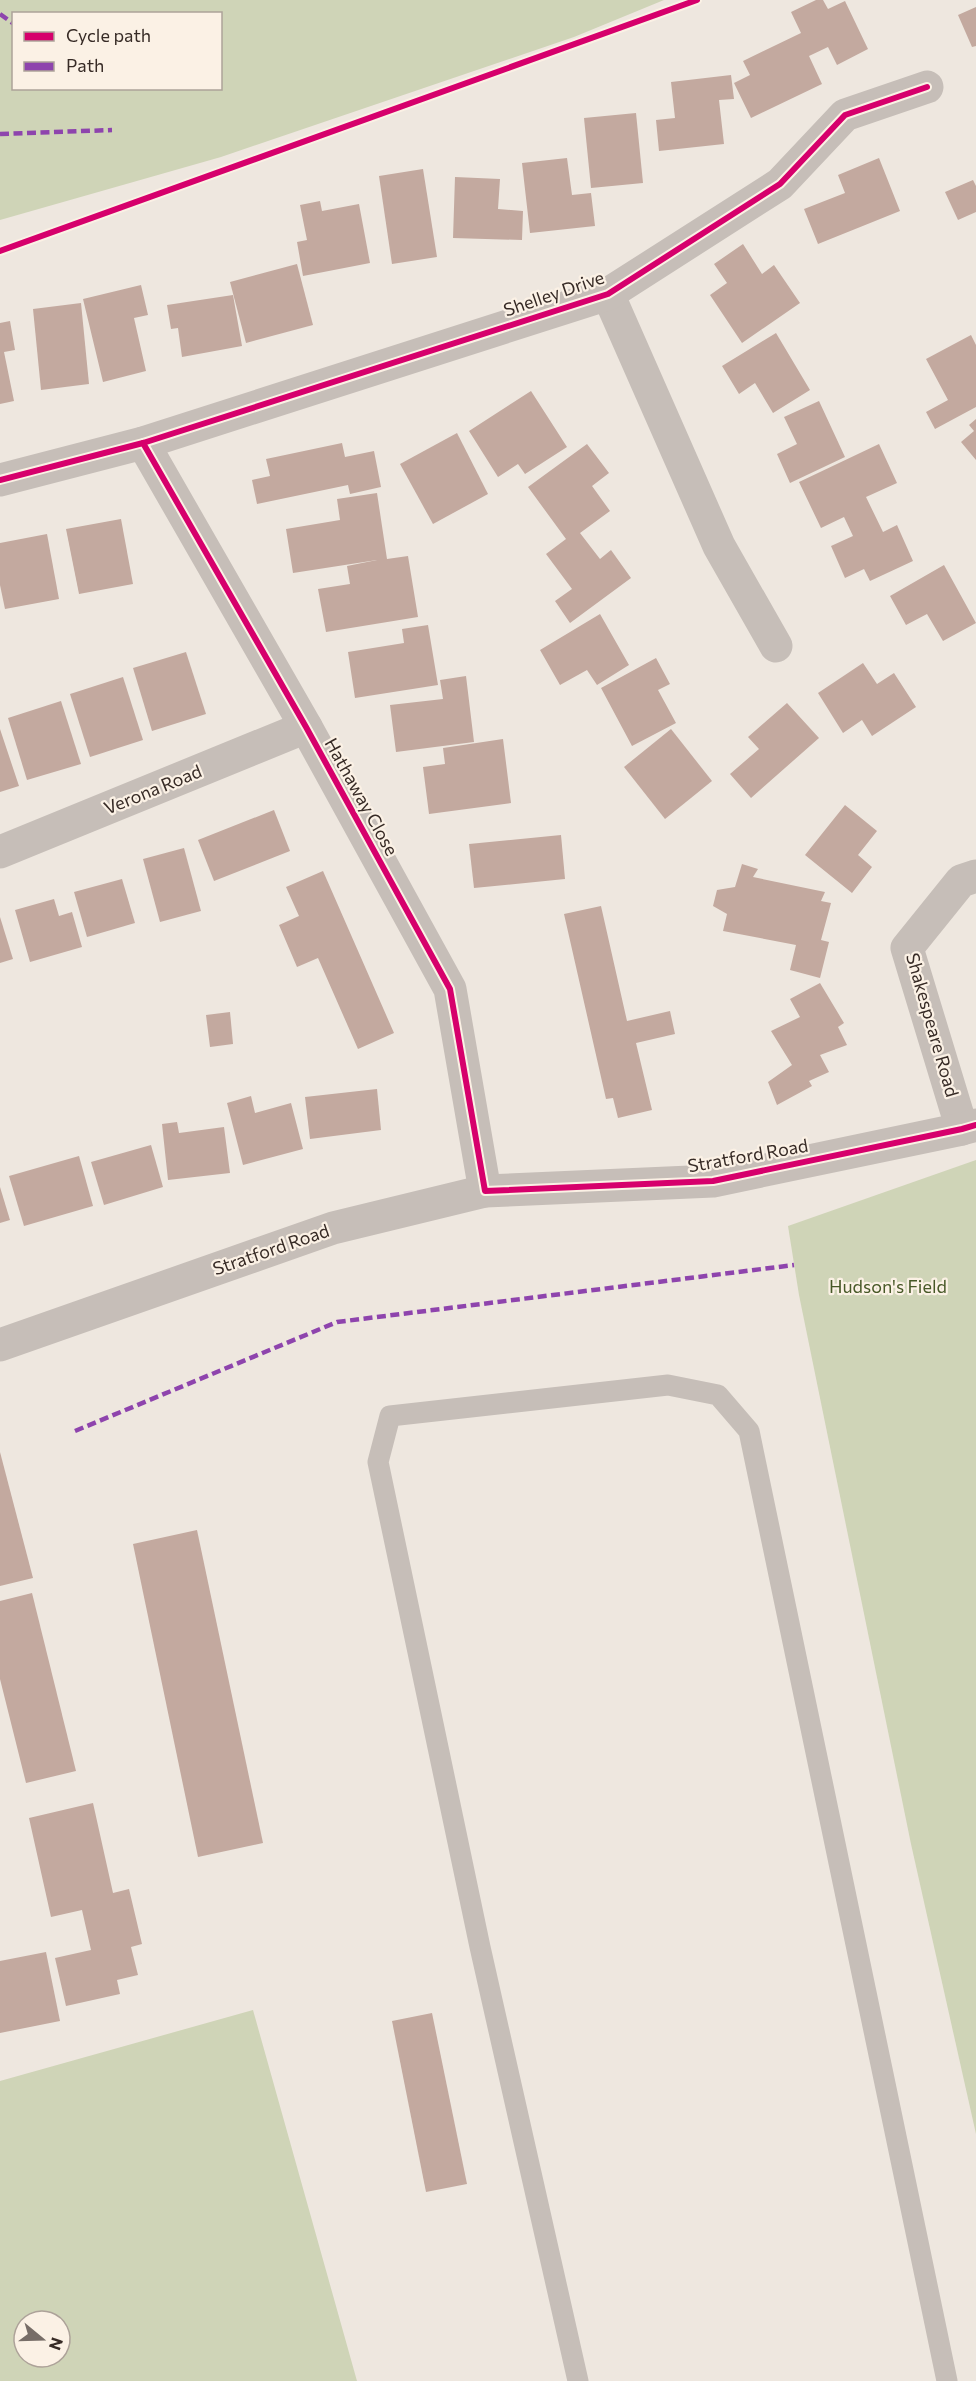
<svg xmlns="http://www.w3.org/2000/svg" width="976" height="2381" font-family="Commissioner,sans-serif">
  <rect width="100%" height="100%" fill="#eee7df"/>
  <!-- green -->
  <g fill="#cfd4b7" fill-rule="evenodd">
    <path d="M0,0H664L574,37L221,157L0,220ZM14,14H220V88H14Z"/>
    <polygon points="976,1160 976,2134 911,1844 799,1295 788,1226"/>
    <path d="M253,2010L357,2381H0V2081ZM24,2321H60V2357H24Z"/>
  </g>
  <!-- building -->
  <g fill="#c3a99f">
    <polygon points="816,0 823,0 828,9 845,1 868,49 837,65 828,47 809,56 822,84 751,118 734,83 750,75 743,61 801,33 791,12"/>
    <polygon points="976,7 976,46 972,47 958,15"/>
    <polygon points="731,75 734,99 719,100 724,144 659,151 656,120 675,118 671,82"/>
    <polygon points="636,113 643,183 591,188 584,118"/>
    <polygon points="567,158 572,195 591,193 595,226 530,233 522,163"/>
    <polygon points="879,158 900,211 818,244 804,209 845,193 838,175"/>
    <polygon points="423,169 437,257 392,264 379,176"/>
    <polygon points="455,177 500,179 498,209 523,211 522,240 453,238"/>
    <polygon points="973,180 976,186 976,212 958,220 945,192"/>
    <polygon points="320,201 322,211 359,204 370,263 303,276 297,242 307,240 300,205"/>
    <polygon points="743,244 762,274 774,265 800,303 742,343 710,295 727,283 714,264"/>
    <polygon points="297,264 313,325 246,343 230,282"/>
    <polygon points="141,285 148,315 134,318 146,371 103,382 83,299"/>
    <polygon points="233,295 242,346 182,357 178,328 171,329 167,305"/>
    <polygon points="81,303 89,384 41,390 33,309"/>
    <polygon points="10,321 15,350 4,352 14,401 0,404 0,323"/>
    <polygon points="776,333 810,390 773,413 755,383 739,394 722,366"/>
    <polygon points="971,335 976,345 976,407 935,429 926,412 948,400 926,359"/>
    <polygon points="531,391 567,447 525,474 518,464 498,477 469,431"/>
    <polygon points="819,401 845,457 790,483 777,454 797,444 784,417"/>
    <polygon points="976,419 976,460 961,442 974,431 969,425"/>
    <polygon points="457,433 488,494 433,524 400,464"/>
    <polygon points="342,443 345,457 374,451 381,487 350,494 348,485 257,504 252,480 270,476 266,459"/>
    <polygon points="587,444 609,473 592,486 610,511 580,533 600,559 611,550 631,578 570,623 555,601 572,589 546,554 566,539 528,487"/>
    <polygon points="879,444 897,483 866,497 883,532 897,525 913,561 870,581 864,569 845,578 831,546 853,536 844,517 821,528 799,482"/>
    <polygon points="377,493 387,559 408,556 418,617 326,632 318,589 350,584 347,566 377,560 293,573 286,529 340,520 337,499"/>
    <polygon points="121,519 133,584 79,594 66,529"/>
    <polygon points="47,534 59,599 5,609 0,585 0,543"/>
    <polygon points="944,565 976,623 943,641 927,614 906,625 890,596"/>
    <polygon points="600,614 629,665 597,685 587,670 560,685 540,650"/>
    <polygon points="428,625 438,685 355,698 348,652 404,643 402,629"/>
    <polygon points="186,652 206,714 152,731 133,668"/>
    <polygon points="656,658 670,684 658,690 676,723 632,746 601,688"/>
    <polygon points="863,663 877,684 894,673 916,707 872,736 862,720 843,733 818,693"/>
    <polygon points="466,676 474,742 396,752 390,705 443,699 440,680"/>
    <polygon points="123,677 143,740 90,757 70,694"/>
    <polygon points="61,701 81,764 27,780 8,718"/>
    <polygon points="787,703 819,738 751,798 730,774 759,749 748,737"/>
    <polygon points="0,729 19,786 0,792"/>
    <polygon points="671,729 712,781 665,819 624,767"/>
    <polygon points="503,739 511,803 429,814 423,767 445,764 443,748"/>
    <polygon points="845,805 877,831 858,855 872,867 852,893 805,855"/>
    <polygon points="274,810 290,851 214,881 198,840"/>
    <polygon points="561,835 565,879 474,888 469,844"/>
    <polygon points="184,848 201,911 160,922 143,859"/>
    <polygon points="742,864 758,869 753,877 825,892 821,901 831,903 821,940 829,942 820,978 790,970 796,945 723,931 727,914 713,906 717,890 735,887"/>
    <polygon points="323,871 394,1033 358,1049 318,958 297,967 279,925 299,916 286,887"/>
    <polygon points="122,879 135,923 87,937 74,892"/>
    <polygon points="54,899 59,916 72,912 82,947 30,962 15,910"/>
    <polygon points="601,906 627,1021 670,1011 675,1034 636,1043 652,1110 618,1118 613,1098 606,1099 564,914"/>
    <polygon points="0,917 13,959 0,963"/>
    <polygon points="820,983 844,1023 838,1027 847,1045 820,1055 829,1072 809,1081 812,1086 777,1105 768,1082 792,1065 771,1031 800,1017 790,999"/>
    <polygon points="230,1012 233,1044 210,1047 206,1015"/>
    <polygon points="377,1089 381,1130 310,1139 305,1097"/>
    <polygon points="251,1096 255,1113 291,1103 303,1149 243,1165 227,1103"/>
    <polygon points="177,1122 179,1133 224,1127 230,1173 168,1180 162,1124"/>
    <polygon points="151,1145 163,1187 104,1205 91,1162"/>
    <polygon points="79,1156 93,1206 24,1226 9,1176"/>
    <polygon points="0,1187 10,1220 0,1223"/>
    <polygon points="0,1452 33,1578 0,1586"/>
    <polygon points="197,1530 263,1843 198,1857 133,1544"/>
    <polygon points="32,1593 76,1771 26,1783 0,1679 0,1601"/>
    <polygon points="93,1803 113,1893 129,1889 142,1944 131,1947 138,1975 117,1980 120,1994 66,2006 55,1958 91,1950 82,1910 51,1917 29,1818"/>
    <polygon points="46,1952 60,2021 0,2033 0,1961"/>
    <polygon points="432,2013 467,2184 426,2192 392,2021"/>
  </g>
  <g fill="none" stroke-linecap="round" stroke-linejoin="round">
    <!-- service -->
    <polyline stroke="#c6beb8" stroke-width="21" points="578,2381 480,1947 378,1462 390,1416 668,1385 718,1395 749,1431 947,2381"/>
    <!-- minor -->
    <g stroke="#c6beb8" stroke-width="33">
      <polyline points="608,294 719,546 776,646"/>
      <polyline points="143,443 306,727 450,989 485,1191"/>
      <polyline points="0,480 143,443 608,294 780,184 845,115 927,87"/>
      <polyline points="0,852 306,727"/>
      <polyline points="962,1129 907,948 961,881 976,876"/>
    </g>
    <!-- tertiary -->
    <polyline stroke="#c6beb8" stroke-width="33" points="0,1345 333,1228 485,1191 713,1181 962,1129 976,1125"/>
    <!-- quiet -->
    <g stroke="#8e44ad" stroke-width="4.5" stroke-dasharray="9 4.5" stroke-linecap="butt">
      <polyline points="0,14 14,24"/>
      <polyline points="0,134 112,130"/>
      <polyline points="75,1431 337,1322 794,1265"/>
    </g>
    <defs>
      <g id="cycleway">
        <polyline points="0,251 697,0"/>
        <polyline points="143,443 306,727 450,989 485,1191 713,1181 962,1129 976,1125"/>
        <polyline points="0,480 143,443 608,294 780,184 845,115 927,87"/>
      </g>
    </defs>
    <!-- cycleway casing -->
    <use href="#cycleway" stroke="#fbf1e5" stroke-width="10"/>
    <!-- cycleway -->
    <use href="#cycleway" stroke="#d6006c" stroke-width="6"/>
  </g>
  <g text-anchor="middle" stroke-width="4.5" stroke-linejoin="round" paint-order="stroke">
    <!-- street labels -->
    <g font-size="18" fill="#372b26" stroke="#fbf1e5">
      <text transform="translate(554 294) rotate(-19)" y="6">Shelley Drive</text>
      <text transform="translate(153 790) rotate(-22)" y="6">Verona Road</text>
      <text transform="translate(361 797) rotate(61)" y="6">Hathaway Close</text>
      <text transform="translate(932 1025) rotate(74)" y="6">Shakespeare Road</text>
      <text transform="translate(748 1156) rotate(-10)" y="6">Stratford Road</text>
      <text transform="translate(271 1250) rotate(-19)" y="6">Stratford Road</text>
    </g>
    <!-- park labels -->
    <g font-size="18" fill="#475827" stroke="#fbf1e5">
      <text x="888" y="1293">Hudson's Field</text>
    </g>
  </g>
  <!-- legend -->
  <rect x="12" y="12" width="210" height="78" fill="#fbf1e5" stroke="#ada299" stroke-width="1.5"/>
  <rect x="24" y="32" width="30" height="9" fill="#d6006c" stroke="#ada299" stroke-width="1.5"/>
  <text x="66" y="42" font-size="18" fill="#372b26">Cycle path</text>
  <rect x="24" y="62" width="30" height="9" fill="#8e44ad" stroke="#ada299" stroke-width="1.5"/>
  <text x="66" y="72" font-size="18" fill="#372b26">Path</text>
  <!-- north arrow -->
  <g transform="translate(42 2339) rotate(109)"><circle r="28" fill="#fbf1e5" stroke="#ada299" stroke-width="1.5"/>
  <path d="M0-4.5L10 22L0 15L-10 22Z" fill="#776d67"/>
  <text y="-9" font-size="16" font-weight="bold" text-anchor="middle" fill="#372b26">N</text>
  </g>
</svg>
